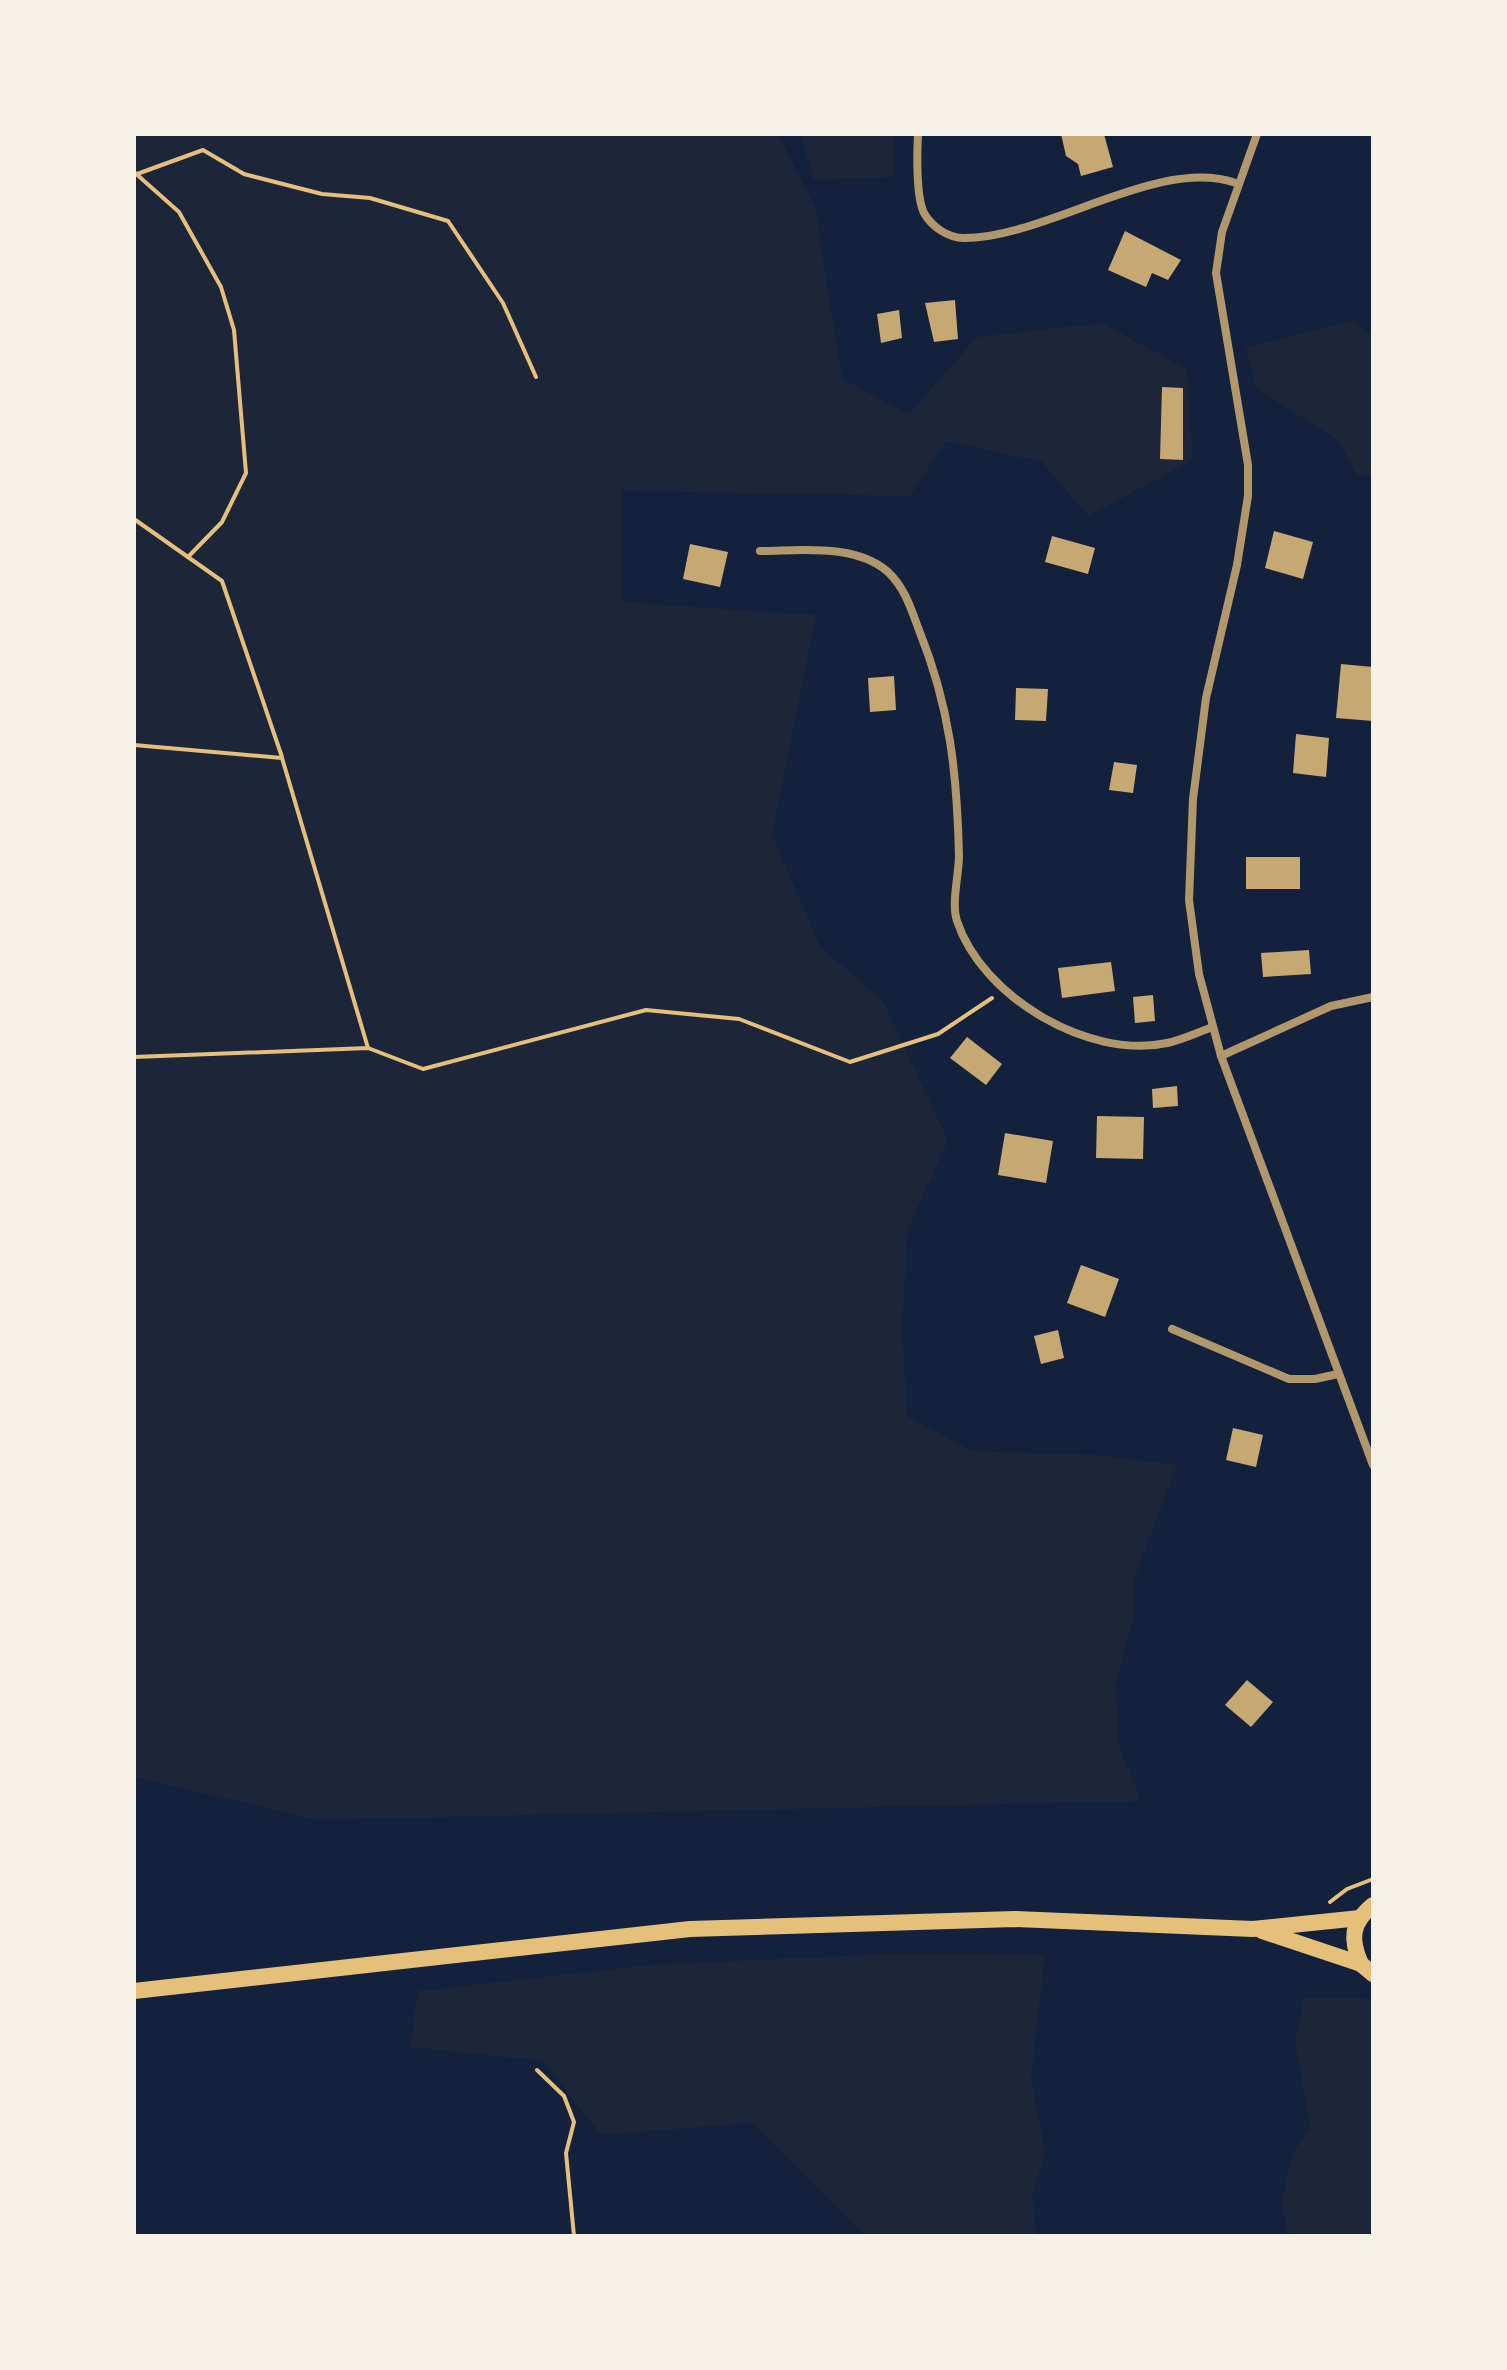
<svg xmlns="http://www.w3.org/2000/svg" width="1507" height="2370" font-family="Poppins,sans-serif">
  <rect width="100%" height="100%" fill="#14213d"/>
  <!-- green -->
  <g fill="#1d2539">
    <polygon points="134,134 778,134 815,207 842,379 909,414 977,337 1102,323 1187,369 1193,460 1088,516 1042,462 946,441 910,496 622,491 622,602 816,615 772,835 820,946 883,1001 948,1141 908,1228 902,1329 907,1416 972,1451 1095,1455 1177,1465 1135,1577 1134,1617 1116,1681 1118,1743 1141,1801 318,1820 134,1777"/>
    <polygon points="800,134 893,134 893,177 814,180"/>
    <polygon points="1352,320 1373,336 1373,477 1356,474 1339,441 1256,388 1246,348"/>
    <polygon points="903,1953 1045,1955 1031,2078 1045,2152 1032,2197 1037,2236 866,2236 753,2123 601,2135 543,2061 410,2047 418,1991 649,1965"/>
    <polygon points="1304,1997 1373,1999 1373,2236 1289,2236 1281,2204 1292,2156 1310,2126 1295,2041"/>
  </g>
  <!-- building -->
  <g fill="#c6a872">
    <polygon points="1061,134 1104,134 1113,167 1081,176 1078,164 1066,156"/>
    <polygon points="1125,231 1181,260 1168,280 1152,273 1146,287 1108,270"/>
    <polygon points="955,300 958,339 934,342 925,303"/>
    <polygon points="899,310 902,338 881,343 877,314"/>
    <polygon points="1162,387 1183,388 1183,460 1160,459"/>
    <polygon points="1274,531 1313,542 1303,579 1265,568"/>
    <polygon points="1052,536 1095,548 1088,574 1045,562"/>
    <polygon points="690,544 728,552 720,587 683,579"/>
    <polygon points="1341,664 1373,667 1373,721 1336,718"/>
    <polygon points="894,676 896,710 870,712 868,678"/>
    <polygon points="1016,688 1048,689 1046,721 1015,720"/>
    <polygon points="1296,734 1329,738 1326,777 1293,773"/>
    <polygon points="1114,762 1137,765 1133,793 1109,790"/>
    <rect x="1246" y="857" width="54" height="32"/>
    <polygon points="1309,950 1311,974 1263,977 1261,953"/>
    <polygon points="1111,962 1115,991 1062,998 1058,968"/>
    <polygon points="1153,995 1155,1021 1135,1023 1133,997"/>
    <polygon points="967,1037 1002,1064 986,1085 950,1058"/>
    <polygon points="1177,1086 1178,1106 1153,1108 1152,1089"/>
    <polygon points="1097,1116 1144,1117 1143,1159 1096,1158"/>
    <polygon points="1005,1133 1053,1141 1046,1183 998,1175"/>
    <polygon points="1081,1265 1119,1279 1105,1317 1067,1303"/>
    <polygon points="1058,1330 1064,1358 1041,1364 1034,1336"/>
    <polygon points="1233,1428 1263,1435 1256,1467 1226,1460"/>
    <polygon points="1247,1680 1273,1702 1251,1727 1225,1705"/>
  </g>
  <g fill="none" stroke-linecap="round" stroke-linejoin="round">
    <!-- path -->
    <g stroke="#e5c07b" stroke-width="4">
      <polyline points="134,172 179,212 221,287 234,330 246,473 222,522 188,557"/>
      <polyline points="137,174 203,150 244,174 322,194 370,198 448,221 503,303 536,377"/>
      <polyline points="134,519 222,581 282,757"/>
      <polyline points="134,745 282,758 368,1048"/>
      <polyline points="134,1057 368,1048 423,1069 646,1010 739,1019 850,1062 938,1034 992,998"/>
      <polyline points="1330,1902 1347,1889 1373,1879"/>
      <polyline points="537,2070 564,2096 574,2122 566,2153 574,2236"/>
    </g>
    <!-- minor -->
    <g stroke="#b1986c" stroke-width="8">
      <path d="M918,134C917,153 916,197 924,213C932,227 948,238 964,238C1047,238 1158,156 1236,183"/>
      <polyline points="1257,134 1222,232 1216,273 1248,465 1248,496 1237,565 1206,698 1193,799 1189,900 1199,974 1221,1056 1373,1465"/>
      <path d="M760,551C800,551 855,543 888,572C905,588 911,609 919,630C950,707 957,773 959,855C959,875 951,903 957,921C982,997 1089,1060 1167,1043C1182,1040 1198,1032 1213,1027"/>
      <polyline points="1221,1056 1331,1006 1373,997"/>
      <polyline points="1172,1329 1289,1379 1315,1379 1338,1374"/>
    </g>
    <!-- secondary -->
    <g stroke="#e5c07b" stroke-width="16">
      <polyline points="1262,1931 1361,1964 1373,1974"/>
      <path d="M1361,1964C1350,1939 1351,1923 1373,1905"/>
      <polyline points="134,1991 690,1929 1015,1919 1253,1929 1360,1918"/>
    </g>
  </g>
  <!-- border -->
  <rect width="1507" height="2370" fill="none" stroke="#f6f1e7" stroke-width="272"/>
</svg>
